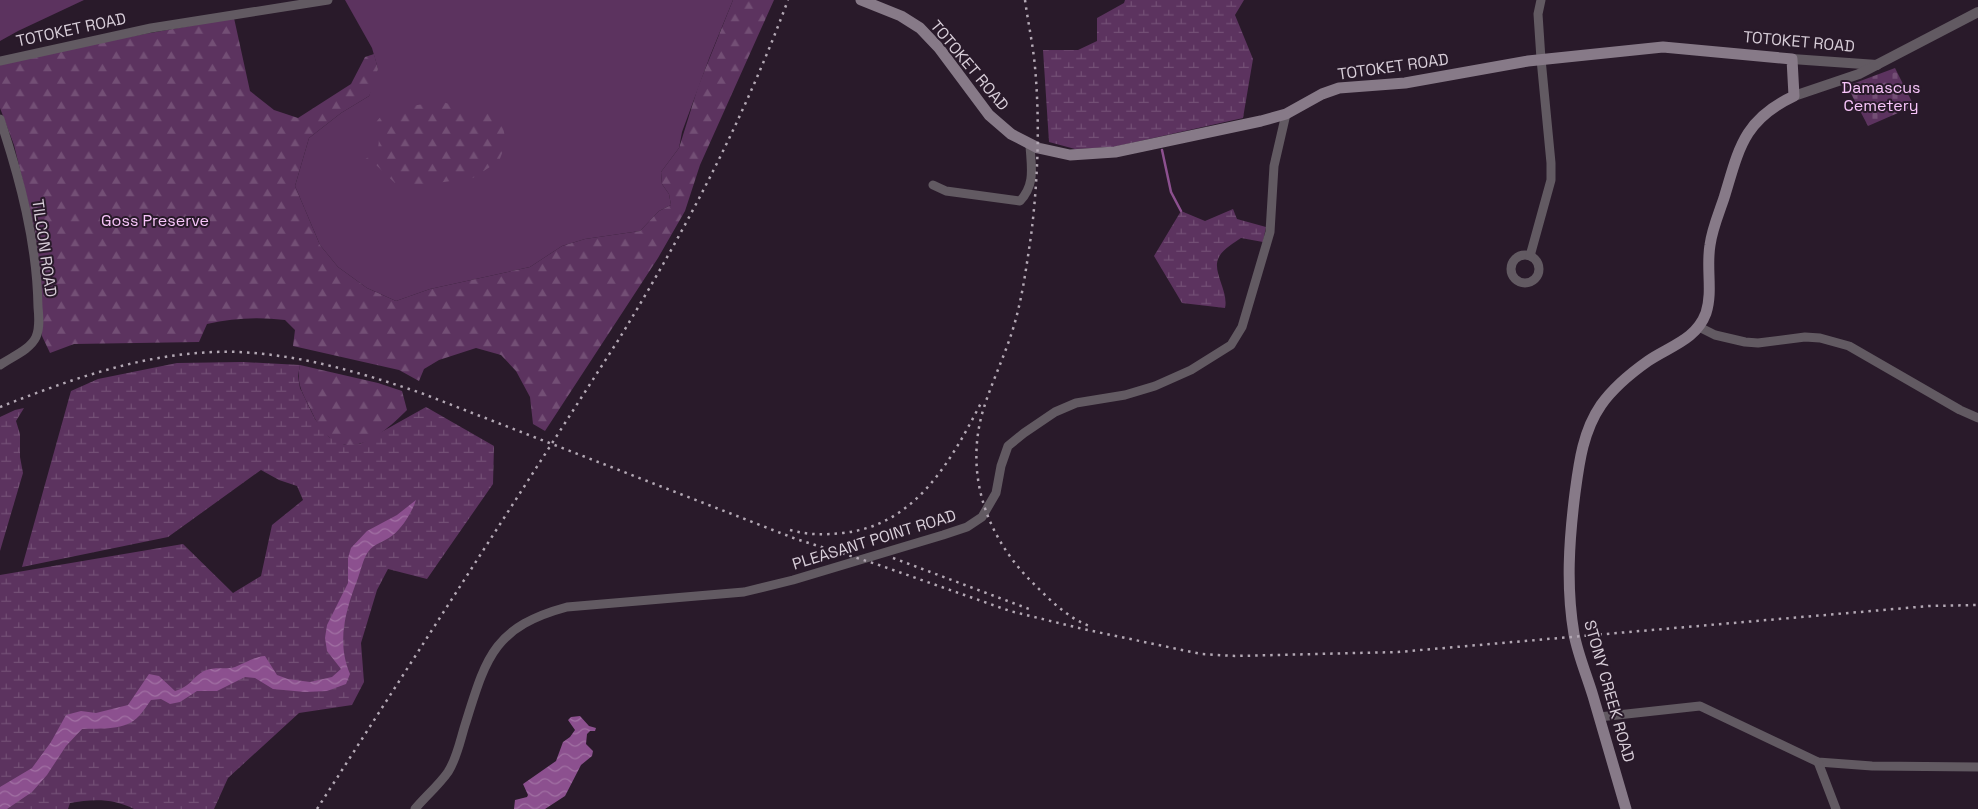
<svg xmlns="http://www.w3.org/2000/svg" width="1978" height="809" font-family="'Space Grotesk',sans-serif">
  <defs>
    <pattern id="forest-firs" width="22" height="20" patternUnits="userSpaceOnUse" patternTransform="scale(1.25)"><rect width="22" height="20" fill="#5c335f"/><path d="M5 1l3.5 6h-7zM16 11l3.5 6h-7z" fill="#734f75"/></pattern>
    <pattern id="wetland-marsh" width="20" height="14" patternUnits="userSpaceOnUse" patternTransform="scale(1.25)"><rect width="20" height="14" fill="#5c335f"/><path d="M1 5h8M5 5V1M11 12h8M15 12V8" fill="none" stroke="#734f75"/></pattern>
    <pattern id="cemetery-stones" width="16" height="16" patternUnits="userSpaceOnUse" patternTransform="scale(1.25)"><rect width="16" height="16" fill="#5c335f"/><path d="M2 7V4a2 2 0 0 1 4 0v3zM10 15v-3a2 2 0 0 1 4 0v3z" fill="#734f75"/></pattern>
    <pattern id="water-waves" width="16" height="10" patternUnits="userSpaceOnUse" patternTransform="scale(1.25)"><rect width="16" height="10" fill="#8c508f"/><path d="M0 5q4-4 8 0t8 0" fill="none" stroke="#a170a3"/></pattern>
  </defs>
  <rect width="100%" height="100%" fill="#291a2a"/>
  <!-- green -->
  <g fill="#5c335f">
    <polygon points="0,0 84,0 18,31 0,41"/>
    <polygon points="345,0 733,0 710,56 682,132 679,148 661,172 662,184 669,194 671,205 659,211 640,231 585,239 562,246 530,267 430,289 396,301 367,288 338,267 320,245 295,186 309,138 341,113 369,96 378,69 372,48"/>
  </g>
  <!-- forest -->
  <g fill="url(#forest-firs)">
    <path d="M733,0H774L700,165L685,211L658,258L545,431L533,424L530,397L516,371L501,355L476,348L439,360L424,369L419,381L399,370L293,346L295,330L285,320C259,317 233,318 207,324L199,342L74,344L50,353L42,336L36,235L14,145L0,108V65L111,40L234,18L250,91L274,110L298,118L351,84L365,57L374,54L378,69L375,84L369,96L341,113L309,138L295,186L320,245L338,267L367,288L396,301L430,289L530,267L562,246L585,239L640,231L659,211L671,205L669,194L662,184L661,172L679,148L698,87Z"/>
    <path d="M443,102L462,108L494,113L502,121L506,143L499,161L473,178L422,185L395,183L374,163L356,166L378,150L379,139L369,134C373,130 374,125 377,121C388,106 426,104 443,102Z"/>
    <path d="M300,365L378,383L402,391L407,410C388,429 355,460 329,437C320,430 314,417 310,408C302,392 296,383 300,365Z"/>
  </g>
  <!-- wetland -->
  <g fill="url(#wetland-marsh)">
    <polygon points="1125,0 1244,0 1235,15 1253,59 1243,118 1113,147 1075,149 1049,142 1043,50 1078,50 1097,41 1097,18 1124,3"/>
    <path d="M1233,209L1237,219L1266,227L1263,242L1241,238C1234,243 1223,249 1219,257C1211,271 1229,291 1225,308L1182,303L1154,256L1181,211L1205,221Z"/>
    <path d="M243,362L300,365L298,376L300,388L315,419L329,437L345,445L360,444L426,407L494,446L493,484L427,579L388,569L377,590L361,643L364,682L352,705L299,713L228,778L214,809H134C113,798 92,799 70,803L68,809H0V575L183,544L233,593L261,576L272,525L303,500L297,486L279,480L261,470L168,537L22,567L71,391L98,379L177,363Z"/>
    <polygon points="24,408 16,421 20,434 20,457 23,473 0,551 0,417 15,410"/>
  </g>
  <!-- cemetery -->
  <polygon fill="url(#cemetery-stones)" points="1895,68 1914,106 1868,126 1847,86"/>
  <!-- water -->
  <g fill="url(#water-waves)">
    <path d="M416,500C412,512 403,527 393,535C385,542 374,543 368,552C363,559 361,570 358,578C346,609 336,641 350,674L346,684L327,691L305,692L273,689L255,678L245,677L217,691H197L180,702L170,704L161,699L151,700C147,705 144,711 139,716C126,731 100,728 82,729L66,746L47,775L32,792L7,809H0V787L32,768L51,742L66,715L81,711L96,713L128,705L149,674L159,676L175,691C192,686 192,677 204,671C215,666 225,670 235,667C246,663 253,657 265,656L277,675L288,679L310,682L332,677L341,669L327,651L325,638L327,625L348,583V558L351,548L367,531L397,515Z"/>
    <polygon points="580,716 589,726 596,728 595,731 590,731 587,734 586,744 593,751 592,756 581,765 565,796 545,809 514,809 515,800 527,797 528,795 523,784 556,761 563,742 570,737 575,730 568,720 571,717"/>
  </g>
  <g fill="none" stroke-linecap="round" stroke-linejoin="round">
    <!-- stream -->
    <polyline stroke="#8c508f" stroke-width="2.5" points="1162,150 1171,192 1181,211"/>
    <!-- minor -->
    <g stroke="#625a62" stroke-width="9">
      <polyline points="0,61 151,28 328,0"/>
      <path d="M0,119C20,179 37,243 38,307C39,317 40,328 36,337C30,350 11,357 0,365"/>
      <path d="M933,185L946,191L1020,201C1036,184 1031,166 1030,145"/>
      <circle cx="1525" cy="269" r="14"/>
      <polyline points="1530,256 1551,180 1551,163 1541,59 1538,14 1541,0"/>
      <polyline points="1699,327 1715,335 1745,342 1758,343 1805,337 1820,338 1849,346 1960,410 1978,418"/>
      <polyline points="1599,717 1700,706 1818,762 1872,766 1978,767"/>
      <polyline points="1818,762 1836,809"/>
      <path d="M415,809C425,797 439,785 448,772C457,758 460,741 465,725C486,658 493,627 567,607L744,592L793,580L943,535L967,527L982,517L996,493L1001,466L1008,446L1024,433L1055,412L1076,403L1125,395L1155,386L1191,370L1231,345L1242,327L1270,232L1274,166L1286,114"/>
    </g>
    <!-- tertiary -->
    <g stroke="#625a62" stroke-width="10">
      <polyline points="1792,59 1877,65"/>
      <polyline points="1794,96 1859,74 1978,12"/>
    </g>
    <!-- secondary -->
    <path stroke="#877a88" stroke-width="11" d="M861,0L901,16L920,28L939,48L989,115L1011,134L1038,148L1070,155L1115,152L1261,121L1286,114L1322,94L1339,88L1405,83L1528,61L1663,47L1792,59L1794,96C1743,120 1739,149 1724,198C1719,213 1712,229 1710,245C1706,267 1713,292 1706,313C1696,340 1670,346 1648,361C1631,373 1613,388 1601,405C1583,431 1579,463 1575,493C1569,541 1566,587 1574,634C1578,655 1587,676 1593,696C1604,734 1615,771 1626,809"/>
    <!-- rail -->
    <g stroke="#b3a8b4" stroke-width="2.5" stroke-dasharray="2.5 5" stroke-linecap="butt">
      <path d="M1025,0C1028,22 1033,45 1035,67C1040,123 1038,180 1031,236C1026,269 1022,301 1012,332C1003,360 990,386 982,414C966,474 985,532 1027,577C1046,596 1066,618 1092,627"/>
      <path d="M0,407C76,377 156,349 239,352C302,355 362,373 421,393L796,539L876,564L1010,611L1083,629L1201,654L1235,656L1398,652L1929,606L1978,605"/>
      <path d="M790,530C808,535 824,535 843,533C916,525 951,461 982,401"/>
      <polyline points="893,558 1029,609"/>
      <path d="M317,809L619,339C685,231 744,119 788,0"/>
    </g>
  </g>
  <g text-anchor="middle" stroke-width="4" stroke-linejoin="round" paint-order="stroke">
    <!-- street labels -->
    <g font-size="16" fill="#d8ced9" stroke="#291a2a">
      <text transform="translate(71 29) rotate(-12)" y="6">TOTOKET ROAD</text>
      <text transform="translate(1799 41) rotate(5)" y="6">TOTOKET ROAD</text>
      <text transform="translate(970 65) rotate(50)" y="6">TOTOKET ROAD</text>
      <text transform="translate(1393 66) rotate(-8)" y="6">TOTOKET ROAD</text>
      <text transform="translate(45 248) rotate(82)" y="6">TILCON ROAD</text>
      <text transform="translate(874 539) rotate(-17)" y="6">PLEASANT POINT ROAD</text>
      <text transform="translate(1610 691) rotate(74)" y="6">STONY CREEK ROAD</text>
    </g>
    <!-- park labels -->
    <g font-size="16" fill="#f8c5fa" stroke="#291a2a">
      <text x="1881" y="93">Damascus<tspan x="1881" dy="18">Cemetery</tspan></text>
      <text x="155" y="226">Goss Preserve</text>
    </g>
  </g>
</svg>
